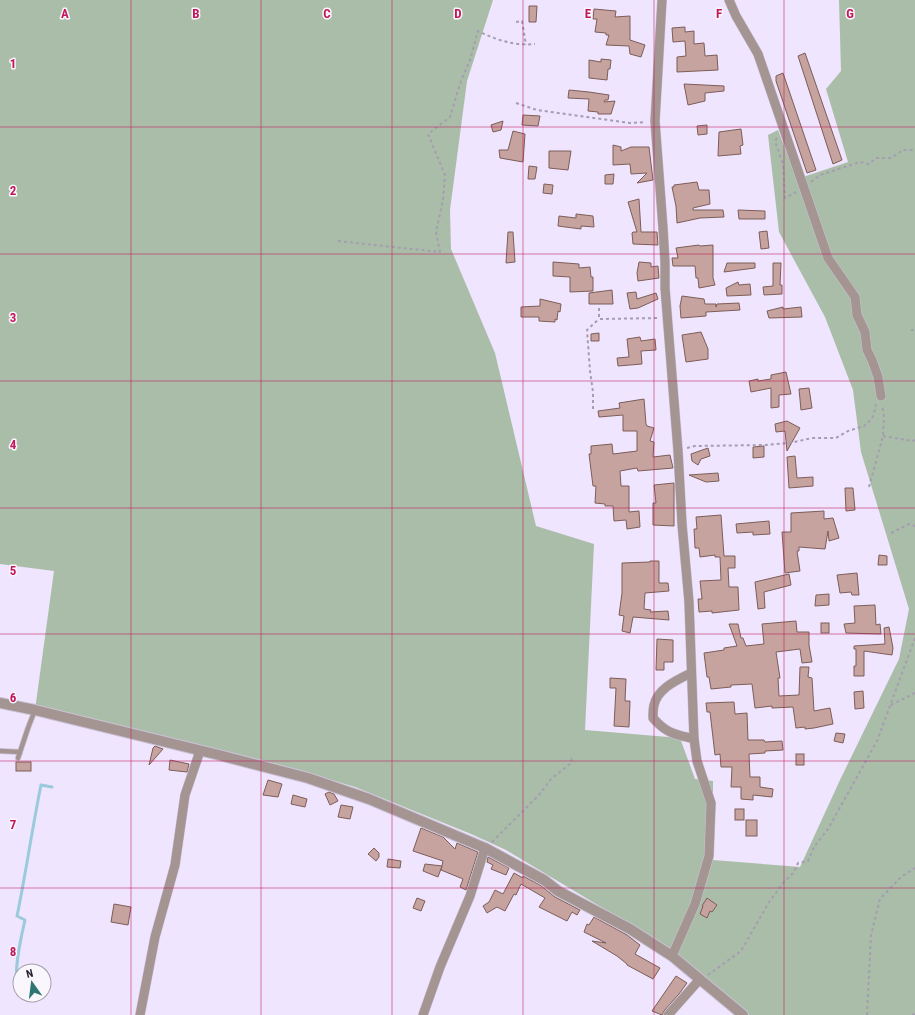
<svg xmlns="http://www.w3.org/2000/svg" width="915" height="1015" font-family="'Roboto Condensed',sans-serif">
  <rect width="100%" height="100%" fill="#efe5fe"/>
  <!-- green -->
  <polygon fill="#aabda8" points="0,0 493,0 467,81 450,210 451,249 495,353 536,526 594,544 585,730 680,738 695,779 713,781 713,860 800,867 840,780 899,659 909,609 861,452 853,390 825,317 779,232 768,135 778,130 797,179 848,162 826,89 841,71 839,0 915,0 915,1015 749,1015 646,937 606,910 506,850 471,834 355,787 277,764 112,729 35,710 54,571 0,564"/>
  <g fill="none" stroke-linecap="round" stroke-linejoin="round">
    <!-- stream -->
    <path stroke="#9bcadc" stroke-width="3" d="M20,994C11,979 21,937 25,920L17,916C26,873 32,829 41,785L52,787"/>
  </g>
  <!-- building -->
  <g fill="#c6a39e" stroke="#7d5d59">
    <polygon points="529,6 537,6 536,22 529,22"/>
    <polygon points="594,9 616,11 615,17 630,16 630,40 645,45 641,57 630,54 629,46 606,45 609,35 606,35 606,33 595,32 597,19 593,19"/>
    <polygon points="685,27 685,32 694,31 694,44 704,43 705,56 717,55 718,70 677,72 677,57 686,56 685,41 673,42 672,28"/>
    <polygon points="805,53 842,160 833,164 798,56"/>
    <polygon points="601,59 611,60 610,69 608,69 607,80 589,78 589,60 601,62"/>
    <polygon points="783,73 816,170 807,173 776,81 776,76"/>
    <polygon points="684,84 724,86 724,91 705,93 705,101 688,105"/>
    <polygon points="569,90 589,92 609,95 608,100 605,100 604,102 615,101 611,114 598,114 598,112 588,111 589,99 568,98"/>
    <polygon points="523,115 540,116 538,126 522,125"/>
    <polygon points="503,121 501,130 493,132 491,125"/>
    <polygon points="707,125 707,134 698,135 697,126"/>
    <polygon points="741,129 743,145 740,146 741,154 718,156 719,132"/>
    <polygon points="513,131 525,134 523,162 500,158 499,150 508,150"/>
    <polygon points="613,145 621,147 621,151 631,147 649,147 653,180 637,183 647,173 631,174 630,164 613,165"/>
    <polygon points="549,151 571,151 568,170 549,168"/>
    <polygon points="529,166 537,167 535,179 528,179"/>
    <polygon points="614,174 613,184 605,184 605,175"/>
    <polygon points="697,182 699,190 709,190 710,204 693,208 693,210 723,210 724,217 700,218 677,223 676,206 672,187 674,187 674,185"/>
    <polygon points="544,184 553,185 552,194 543,193"/>
    <polygon points="639,199 641,232 657,232 658,245 633,244 632,233 633,232 637,232 628,202"/>
    <polygon points="738,210 765,211 765,219 739,219"/>
    <polygon points="576,214 593,216 594,227 581,226 581,229 558,226 559,216 576,218"/>
    <polygon points="767,231 769,248 761,249 759,232"/>
    <polygon points="508,232 513,232 515,262 506,263"/>
    <polygon points="699,245 700,246 713,245 713,278 715,285 699,288 698,278 696,278 695,266 673,266 672,258 678,258 676,248"/>
    <polygon points="553,262 579,264 579,268 590,267 591,277 593,277 593,291 570,292 570,277 553,276"/>
    <polygon points="639,262 651,263 651,267 658,266 659,278 638,281 637,273"/>
    <polygon points="727,263 755,263 755,268 724,272"/>
    <polygon points="773,263 781,263 780,285 782,285 782,294 764,295 763,287 773,286"/>
    <polygon points="738,282 739,285 750,284 751,295 727,296 726,288"/>
    <polygon points="612,290 613,304 589,304 589,293"/>
    <polygon points="636,292 637,299 656,293 658,299 638,308 630,309 627,293"/>
    <polygon points="682,296 704,299 705,304 716,304 716,307 717,304 739,303 740,310 706,312 706,316 681,318 680,306"/>
    <polygon points="540,299 561,304 560,312 558,311 557,320 555,319 555,322 539,321 539,317 521,317 521,307 540,306"/>
    <polygon points="783,307 783,309 801,307 802,317 769,318 767,311"/>
    <polygon points="701,332 708,349 708,359 686,362 682,335"/>
    <polygon points="599,333 599,341 591,341 591,334"/>
    <polygon points="640,337 641,341 655,339 656,350 641,351 642,364 618,366 617,358 629,357 627,339"/>
    <polygon points="786,372 791,394 779,395 779,407 771,408 771,388 751,392 749,381 758,379 758,381 771,379 771,375"/>
    <polygon points="809,388 812,408 801,410 799,389"/>
    <polygon points="644,399 646,424 647,426 654,428 650,441 654,442 653,457 670,455 673,468 638,471 637,468 620,471 621,486 629,486 629,512 639,511 640,527 627,529 626,520 614,521 613,506 605,506 605,504 595,503 596,486 593,486 589,454 591,454 591,446 612,444 613,454 637,451 637,431 623,431 623,415 599,417 598,411 620,408 619,403"/>
    <polygon points="787,421 800,428 787,451 785,431 776,432 775,424"/>
    <polygon points="764,446 764,457 753,458 753,447"/>
    <polygon points="708,448 710,456 701,459 698,465 692,461 691,454"/>
    <polygon points="795,456 797,478 813,477 813,486 789,488 787,457"/>
    <polygon points="718,473 719,481 706,482 689,475"/>
    <polygon points="674,483 674,526 653,525 653,503 656,503 654,485"/>
    <polygon points="845,488 853,488 855,510 846,511"/>
    <polygon points="824,511 824,519 833,518 839,538 829,541 828,531 825,549 799,547 799,551 797,551 800,571 785,573 782,532 791,532 791,513"/>
    <polygon points="721,515 724,556 735,556 735,568 728,568 729,587 738,587 739,610 712,613 712,611 699,612 698,599 702,599 700,581 721,580 720,557 715,557 715,555 700,557 699,548 695,548 694,529 697,529 696,517"/>
    <polygon points="769,521 770,534 753,535 753,532 737,533 736,524"/>
    <polygon points="879,555 887,556 887,565 878,565"/>
    <polygon points="650,561 659,561 659,583 668,583 669,591 645,593 644,609 651,610 650,612 668,611 669,620 633,617 630,633 622,631 624,616 619,615 622,593 622,563 650,562"/>
    <polygon points="857,573 859,595 852,595 851,592 840,593 837,575"/>
    <polygon points="789,574 791,585 764,592 765,608 758,609 755,582"/>
    <polygon points="829,594 829,605 815,606 816,595"/>
    <polygon points="875,605 876,625 880,624 881,634 846,633 844,624 855,623 854,606"/>
    <polygon points="796,621 797,632 809,632 809,645 812,662 802,663 800,649 776,652 780,678 778,678 779,696 799,695 800,667 809,667 808,677 812,678 814,711 830,708 833,724 814,728 805,729 805,727 796,728 793,707 772,708 772,706 755,708 752,684 731,685 731,687 711,689 709,677 707,677 704,653 724,650 724,648 737,646 729,624 738,624 741,638 743,638 746,646 764,644 762,624"/>
    <rect x="821" y="623" width="8" height="10"/>
    <polygon points="889,627 893,648 892,655 864,651 864,676 854,676 854,666 856,666 856,649 854,649 854,646 885,644 884,628"/>
    <polygon points="657,639 673,640 673,662 664,662 664,670 656,670"/>
    <polygon points="610,678 626,679 625,701 630,701 629,727 614,726 616,688 610,688"/>
    <polygon points="863,691 864,708 855,709 854,692"/>
    <polygon points="734,702 735,714 747,713 748,740 764,740 765,742 782,741 783,750 765,751 765,753 749,754 750,777 760,777 760,787 773,789 772,797 753,795 753,800 741,799 741,787 731,787 732,767 721,767 720,754 715,755 710,712 707,712 706,703"/>
    <polygon points="836,733 845,734 843,743 834,741"/>
    <polygon points="155,746 163,749 149,765 153,748"/>
    <rect x="796" y="754" width="8" height="11"/>
    <polygon points="170,760 189,764 187,772 169,770"/>
    <rect x="16" y="762" width="15" height="9"/>
    <polygon points="268,780 282,784 278,797 263,795"/>
    <polygon points="329,792 334,794 338,801 330,805 325,794"/>
    <polygon points="293,795 307,799 305,807 291,804"/>
    <polygon points="341,805 353,807 350,819 338,817"/>
    <rect x="735" y="809" width="9" height="11"/>
    <rect x="746" y="820" width="11" height="16"/>
    <polygon points="421,828 443,837 455,849 457,843 478,852 466,890 460,887 463,879 441,870 443,861 413,851"/>
    <polygon points="374,848 379,853 379,857 376,861 368,854"/>
    <polygon points="488,857 509,868 506,875 491,869 493,865 487,862"/>
    <polygon points="388,859 401,861 400,868 387,867"/>
    <polygon points="425,864 442,866 438,877 423,871"/>
    <polygon points="514,873 523,878 523,876 540,885 555,897 580,910 577,915 572,912 567,921 539,907 545,898 521,884 516,895 514,894 505,911 497,907 487,913 483,906 489,902 495,890 503,894"/>
    <polygon points="417,898 425,901 421,911 413,908"/>
    <polygon points="707,898 717,905 712,912 710,911 707,918 700,914 703,906 702,906"/>
    <polygon points="114,904 131,907 128,925 111,922"/>
    <polygon points="594,917 627,935 640,945 635,954 660,968 653,979 627,965 627,964 617,956 592,941 606,943 584,932 587,924 589,925"/>
    <polygon points="676,976 687,983 679,994 664,1011 662,1015 652,1011"/>
  </g>
  <g fill="none" stroke-linecap="round" stroke-linejoin="round">
    <defs>
      <g id="service">
        <polyline points="0,751 20,752"/>
        <polyline points="18,758 28,728 35,710"/>
      </g>
      <g id="minor">
        <polyline points="662,0 655,121 663,228 665,262 665,288 678,451 682,524 689,602 694,739 697,761 711,803 709,856 695,904 672,956"/>
        <polyline points="729,0 736,16 758,54 828,258 855,297 857,315 865,332 867,350 872,360 878,377 881,396"/>
        <path d="M691,673C677,680 658,688 654,705C653,709 653,714 653,718C667,734 675,734 694,739"/>
        <polyline points="140,1015 155,937 175,865 185,795 200,751"/>
        <polyline points="423,1015 440,967 470,896 485,848"/>
        <polyline points="668,1015 700,979"/>
      </g>
      <polyline id="tertiary" points="0,703 35,710 219,755 308,778 369,799 485,848 544,880 558,891 630,929 672,956 743,1015"/>
    </defs>
    <!-- service casing -->
    <use href="#service" stroke="#cbc2d8" stroke-width="6"/>
    <!-- minor casing -->
    <use href="#minor" stroke="#cbc2d8" stroke-width="10"/>
    <!-- tertiary casing -->
    <use href="#tertiary" stroke="#cbc2d8" stroke-width="12"/>
    <!-- path -->
    <g stroke="#a59db1" stroke-width="2" stroke-dasharray="3 3" stroke-linecap="butt">
      <polyline points="516,22 522,21 526,45"/>
      <polyline points="516,103 537,110 630,123 646,122"/>
      <polyline points="777,138 775,141 783,164 785,198 796,192"/>
      <polyline points="811,182 820,175 860,162 869,164 876,158 891,158 903,150 915,150"/>
      <path d="M338,241L440,252L436,232L443,200L445,175L428,134L450,117L461,81L470,60L478,31C496,40 515,46 535,44"/>
      <polyline points="599,308 599,319 660,318"/>
      <polyline points="911,330 915,330"/>
      <polyline points="593,409 593,392 590,371 587,330 599,319"/>
      <polyline points="883,436 913,441 915,440"/>
      <polyline points="687,448 695,446 766,445 790,443 812,438 836,438 848,431 864,426 872,419 876,407 875,403"/>
      <polyline points="869,487 883,436 884,416 882,405"/>
      <polyline points="891,533 909,524 915,526"/>
      <polyline points="891,705 915,693"/>
      <polyline points="492,842 539,795 551,779 571,763 572,756"/>
      <polyline points="708,975 741,951 769,902 784,882 794,872 798,863 808,861 814,847 828,829 877,741 915,638"/>
      <polyline points="867,1015 871,935 880,899 901,877 915,868"/>
      <polyline points="912,1015 915,1014"/>
    </g>
    <!-- service -->
    <use href="#service" stroke="#a49492" stroke-width="4.5"/>
    <!-- minor -->
    <use href="#minor" stroke="#a49492" stroke-width="9"/>
    <!-- tertiary -->
    <use href="#tertiary" stroke="#a49492" stroke-width="10"/>
  </g>
  <!-- grid -->
  <path fill="none" stroke="#c2185b" stroke-width="1" stroke-opacity="0.55" d="M131,0V1015M261,0V1015M392,0V1015M523,0V1015M654,0V1015M784,0V1015M0,127H915M0,254H915M0,381H915M0,508H915M0,634H915M0,761H915M0,888H915"/>
  <g font-size="13" text-anchor="middle" font-weight="bold" fill="#c2185b" stroke="#f9f6fc" stroke-width="3" stroke-linejoin="round" paint-order="stroke">
    <text x="65" y="18">A</text>
    <text x="196" y="18">B</text>
    <text x="327" y="18">C</text>
    <text x="458" y="18">D</text>
    <text x="588" y="18">E</text>
    <text x="719" y="18">F</text>
    <text x="850" y="18">G</text>
    <text x="13" y="68">1</text>
    <text x="13" y="195">2</text>
    <text x="13" y="322">3</text>
    <text x="13" y="449">4</text>
    <text x="13" y="575">5</text>
    <text x="13" y="702">6</text>
    <text x="13" y="829">7</text>
    <text x="13" y="956">8</text>
  </g>
  <!-- north arrow -->
  <g transform="translate(32 983) rotate(346)"><circle r="19" fill="#f9f6fc" stroke="#a5a1a9"/>
  <path d="M0-3L7 15L0 10L-7 15Z" fill="#2d7673"/>
  <text y="-6" font-size="11" font-weight="bold" text-anchor="middle" fill="#27222d">N</text>
  </g>
</svg>
